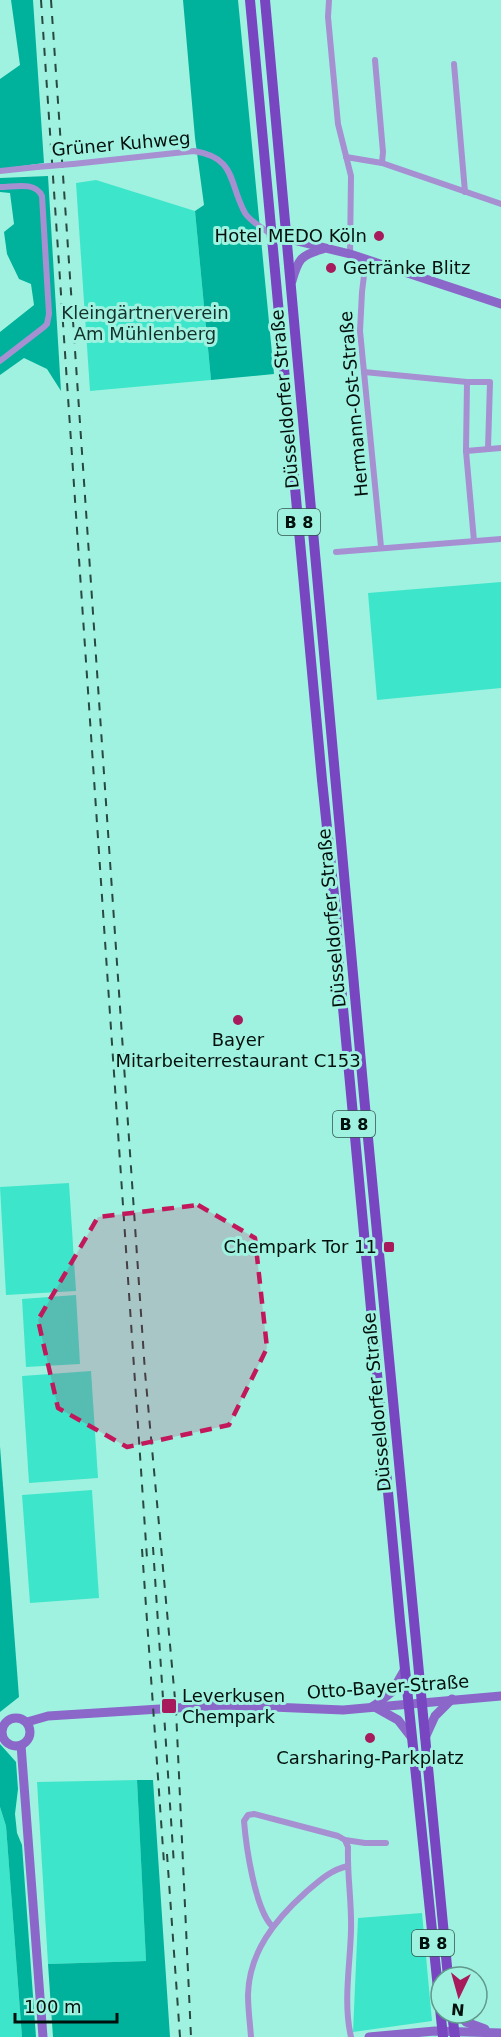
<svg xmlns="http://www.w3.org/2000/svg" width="501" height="2037" font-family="'DejaVu Sans',sans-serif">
  <rect width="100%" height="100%" fill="#a0f2e0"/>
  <!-- green -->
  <g fill="#3de6ca">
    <polygon points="96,180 195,211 211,380 90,391 76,183"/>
    <polygon points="501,582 501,688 377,700 368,593"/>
    <polygon points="69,1183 76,1291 6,1295 0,1187"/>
    <polygon points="76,1295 80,1364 26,1367 22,1299"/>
    <polygon points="91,1371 98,1478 29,1483 22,1376"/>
    <polygon points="92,1490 99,1598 30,1603 22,1495"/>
    <polygon points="137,1780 146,1961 48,1964 37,1782"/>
    <polygon points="0,1807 6,1826 22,2037 0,2037"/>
    <polygon points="422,1913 432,2021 353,2032 358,1918"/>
  </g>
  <!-- forest -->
  <g fill="#00b29b">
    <polygon points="11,0 33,0 44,163 0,169 0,79 20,65"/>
    <polygon points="183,0 238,0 274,374 211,380 195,211 204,205 195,138"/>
    <polygon points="48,176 61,391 47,369 24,358 0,375 0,332 34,305 31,284 19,279 7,254 4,232 14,224 10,193 0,192 0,178"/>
    <polygon points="0,1446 19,1697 0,1712"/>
    <polygon points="0,1744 16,1762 18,1789 15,1814 17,1833 22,1845 36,2037 22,2037 6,1826 0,1807"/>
    <polygon points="137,1780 153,1780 170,2037 53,2037 48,1964 146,1961"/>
  </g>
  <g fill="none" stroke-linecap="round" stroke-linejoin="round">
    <!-- street -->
    <g stroke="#a690d2" stroke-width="6">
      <polyline points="329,0 328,17 338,124 351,176 350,254"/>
      <polyline points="375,60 383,152 382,163"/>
      <polyline points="454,64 465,192"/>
      <polyline points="346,157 382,163 501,204"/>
      <path d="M73,164L194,151C237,158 228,182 245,213C250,221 263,229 271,234"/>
      <polyline points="0,171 37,167"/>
      <path d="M0,187C14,187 35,181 42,196L49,314L47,324L44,327L0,361"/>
      <polyline points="366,259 362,292 360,331 381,547"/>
      <polyline points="364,372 467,382"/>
      <polyline points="466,451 501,448"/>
      <polyline points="474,541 466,451 467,382 490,382 488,449"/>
      <polyline points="336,552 501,539"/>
      <polyline points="0,1733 3,1733"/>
      <path d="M345,1840L348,1847C347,1875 352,1903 351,1931C350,1966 343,2002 351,2037"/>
      <path d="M272,1926C255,1909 246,1846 244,1821L248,1815L254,1814L338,1836L345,1840L365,1843H386"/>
      <path d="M251,2037C250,2023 248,2009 248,1995C249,1952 275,1920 305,1893C319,1881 330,1870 348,1866"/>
    </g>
    <!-- secondary -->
    <g stroke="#8b67c9" stroke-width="9">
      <polyline points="273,235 350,254 501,304"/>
      <path d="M292,281C298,260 300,255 323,249"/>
      <polyline points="375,1705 392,1692 405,1669"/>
      <polyline points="373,1706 398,1720 412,1738"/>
      <circle cx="16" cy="1732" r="14"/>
      <polyline points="27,1722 48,1716 224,1705 343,1710 501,1696"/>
      <polyline points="425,1738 435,1716 452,1699"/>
      <polyline points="21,1745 43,2037"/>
      <polyline points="458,2013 466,2022 485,2029"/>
      <polyline points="369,2037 435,2031 501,2033"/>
    </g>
    <!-- primary -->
    <g stroke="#7946c1" stroke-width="10">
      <polyline points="250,0 322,780 336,914 338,954 400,1621 443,2037"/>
      <polyline points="265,0 364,1096 448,1977"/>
      <polyline points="452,2013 455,2037"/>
    </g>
    <!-- rail -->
    <g stroke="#284941" stroke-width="2" stroke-dasharray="8 8" stroke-linecap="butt">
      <polyline points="41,0 147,1558"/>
      <polyline points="51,0 145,1372 176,1710 191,2037"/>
      <polyline points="153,1547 174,1865"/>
      <polyline points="142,1549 164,1863"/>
      <polyline points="167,1854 180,2037"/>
    </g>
    <!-- street-bridge -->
    <polyline stroke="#a690d2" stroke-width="6" points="37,167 73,164"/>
  </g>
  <!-- marked area -->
  <path fill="#c2185b" fill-opacity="0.2" stroke="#c2185b" stroke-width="4.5" stroke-dasharray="12 8" stroke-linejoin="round" d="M198,1205L255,1238L267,1348L229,1425L127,1447L58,1408L38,1320L98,1217Z"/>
  <!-- markers -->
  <g fill="#a71b5d" stroke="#a0f2e0" stroke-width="2">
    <circle cx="379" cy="236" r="6"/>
    <circle cx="331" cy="268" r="6"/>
    <circle cx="238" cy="1020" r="6"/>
    <rect x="383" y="1241" width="12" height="12" rx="3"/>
    <rect x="161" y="1698" width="16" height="16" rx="3"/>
    <circle cx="370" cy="1738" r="6"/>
  </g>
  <g text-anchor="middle" stroke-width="6" stroke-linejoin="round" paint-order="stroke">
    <!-- shield labels -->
    <g fill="#a0f2e0" stroke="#30544c" stroke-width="1.5">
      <rect x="278" y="509" width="42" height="26" rx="4.5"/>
      <rect x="333" y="1111" width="42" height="26" rx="4.5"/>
      <rect x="412" y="1930" width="42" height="26" rx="4.5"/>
    </g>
    <g font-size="16" font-weight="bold" fill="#00100c">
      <text x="299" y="528">B 8</text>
      <text x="354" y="1130">B 8</text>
      <text x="433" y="1949">B 8</text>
    </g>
    <!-- street labels -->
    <g font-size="18" fill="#00100c" stroke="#a0f2e0">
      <text transform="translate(121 144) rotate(-5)" y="6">Grüner Kuhweg</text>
      <text transform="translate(285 399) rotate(-95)" y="6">Düsseldorfer Straße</text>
      <text transform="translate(354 404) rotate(-95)" y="6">Hermann-Ost-Straße</text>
      <text transform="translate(332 918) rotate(-95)" y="6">Düsseldorfer Straße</text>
      <text transform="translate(377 1402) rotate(-95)" y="6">Düsseldorfer Straße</text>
      <text transform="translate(388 1687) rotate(-4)" y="6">Otto-Bayer-Straße</text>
    </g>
    <!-- poi labels -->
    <g font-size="18" fill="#00100c" stroke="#a0f2e0" text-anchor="end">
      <text x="367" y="242">Hotel MEDO Köln</text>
      <text x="343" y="274" text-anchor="start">Getränke Blitz</text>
      <text x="238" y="1046" text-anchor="middle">Bayer<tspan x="238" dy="21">Mitarbeiterrestaurant C153</tspan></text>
      <text x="377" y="1253">Chempark Tor 11</text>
      <text x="182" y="1702" text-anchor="start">Leverkusen<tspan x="182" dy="21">Chempark</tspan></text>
      <text x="370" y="1764" text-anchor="middle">Carsharing-Parkplatz</text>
    </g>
    <!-- park labels -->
    <g font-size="18" fill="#14322c" stroke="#a0f2e0">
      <text x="145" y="319">Kleingärtnerverein<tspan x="145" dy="21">Am Mühlenberg</tspan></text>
    </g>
  </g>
  <!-- north arrow -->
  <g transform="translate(459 1995) rotate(185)"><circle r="28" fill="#a0f2e0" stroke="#60988b" stroke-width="1.5"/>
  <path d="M0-4.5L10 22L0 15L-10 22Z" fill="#a71b5d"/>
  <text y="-9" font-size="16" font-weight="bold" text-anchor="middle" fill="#00100c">N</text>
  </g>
  <!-- scale -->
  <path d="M15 2013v9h102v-9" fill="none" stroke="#00100c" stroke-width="3"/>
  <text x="24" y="2013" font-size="18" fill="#00100c" stroke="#a0f2e0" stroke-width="4.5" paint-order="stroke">100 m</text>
</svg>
